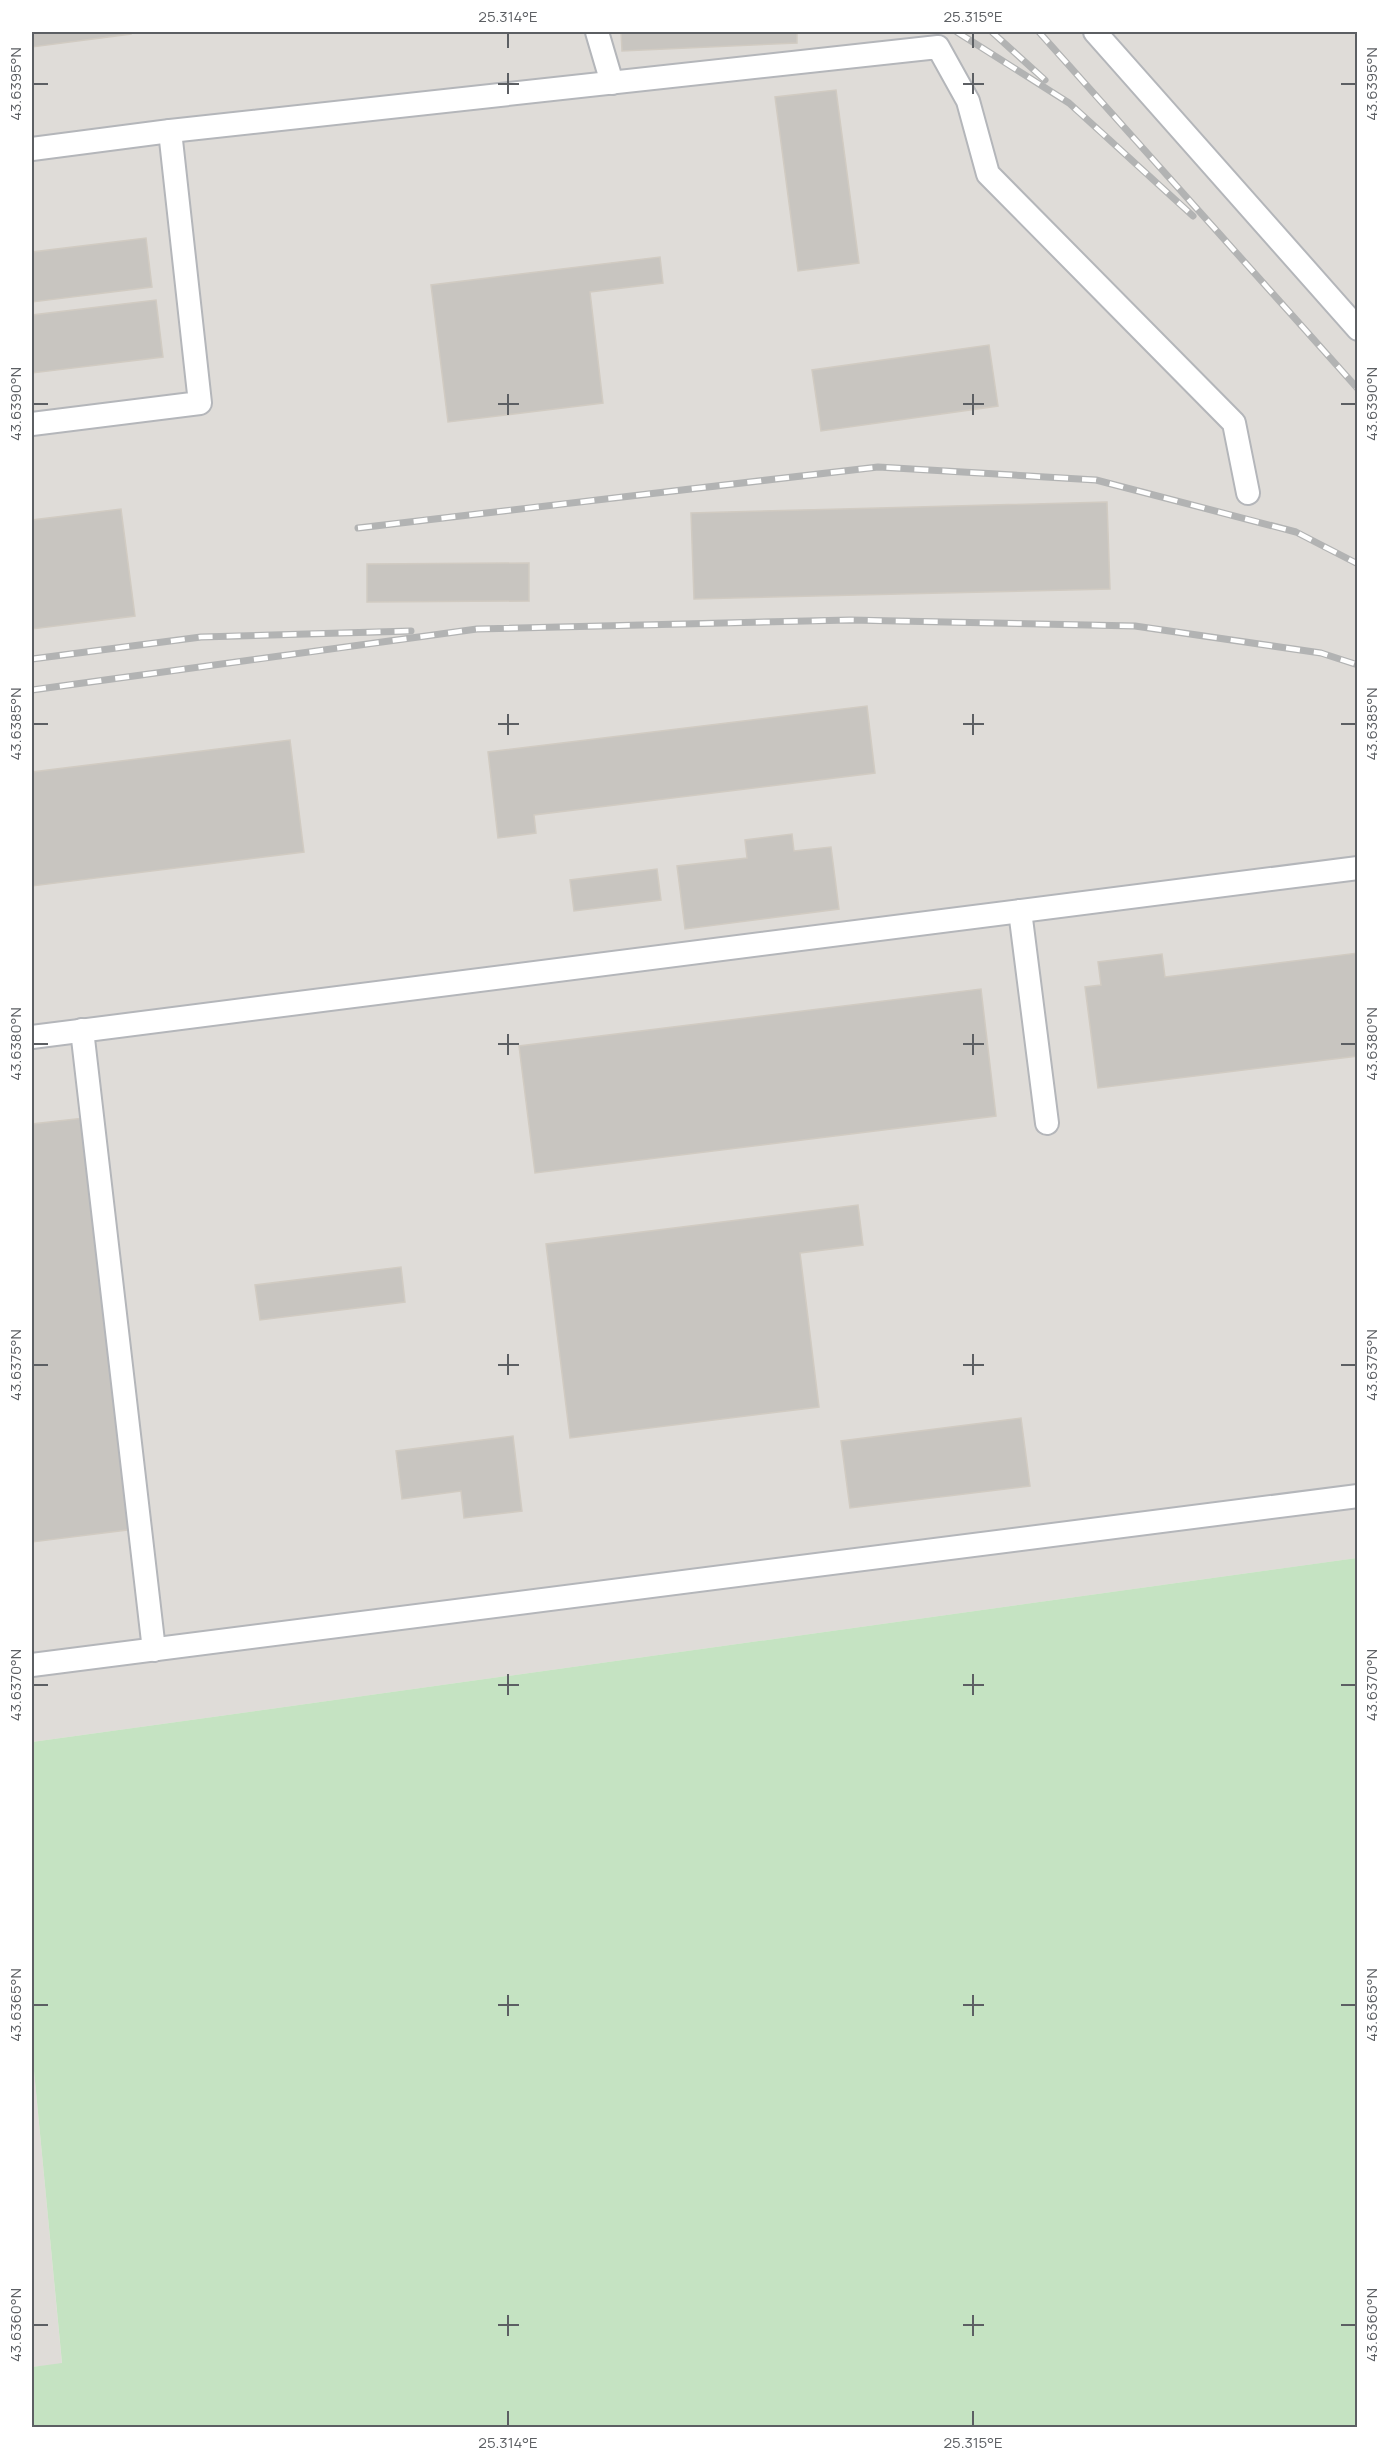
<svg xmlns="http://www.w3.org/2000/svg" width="1389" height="2459" font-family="Manrope,sans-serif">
  <rect width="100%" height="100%" fill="#edeae3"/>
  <!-- industrial -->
  <g fill="#dfdcd8">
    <polygon points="32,32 1357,32 1357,1558 32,1742"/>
    <polygon points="32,2050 62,2364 32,2367"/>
  </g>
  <!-- green -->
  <polygon fill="#c5e3c2" points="1357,1558 1357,2427 32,2427 32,2367 62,2363 32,2050 32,1742"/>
  <!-- building -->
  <g fill="#c8c5c0" stroke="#d1cbc2" stroke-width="1.5">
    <polygon points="32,32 131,32 131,34 32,47"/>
    <polygon points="621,32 797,32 797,43 622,51"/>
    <polygon points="836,90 859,263 798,271 775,97"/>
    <polygon points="146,238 152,287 32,302 32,252"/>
    <polygon points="660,257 663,283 590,292 603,403 448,422 431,285"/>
    <polygon points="156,300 163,357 32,373 32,315"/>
    <polygon points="989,345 998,406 821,431 812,370"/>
    <polygon points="1107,502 1110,589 694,599 691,513"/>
    <polygon points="121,509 135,616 32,629 32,520"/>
    <polygon points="529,563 529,601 367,602 367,564"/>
    <polygon points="867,706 875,773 534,815 536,833 498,838 488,752"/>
    <polygon points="290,740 304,852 32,886 32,772"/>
    <polygon points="792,834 794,851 831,847 839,909 685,929 677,866 747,858 745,840"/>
    <polygon points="657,869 661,900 574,911 570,880"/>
    <polygon points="1358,953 1358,1056 1098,1088 1085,987 1101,985 1098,962 1162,954 1165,977"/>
    <polygon points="981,989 996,1116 535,1173 519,1046"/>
    <polygon points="84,1118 135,1529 32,1542 32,1124"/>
    <polygon points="858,1205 863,1245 800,1253 819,1407 570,1438 546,1244"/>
    <polygon points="401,1267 405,1302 260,1320 255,1285"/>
    <polygon points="1021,1418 1030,1486 850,1508 841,1441"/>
    <polygon points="513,1436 522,1511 464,1518 461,1491 402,1499 396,1451"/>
  </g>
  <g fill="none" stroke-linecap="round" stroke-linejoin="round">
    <defs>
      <g id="service">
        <polyline points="597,32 612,83"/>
        <polyline points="1095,32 1358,329"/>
        <polyline points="170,131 938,47 968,101 988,174 1234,423 1248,493"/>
        <polyline points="32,149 170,131 200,403 32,424"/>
        <polyline points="1020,911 1047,1123"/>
        <polyline points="82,1030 154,1650"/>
        <polyline points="32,1037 1358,868"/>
        <polyline points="32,1665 1358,1496"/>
      </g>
    </defs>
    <!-- service casing -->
    <use href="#service" stroke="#b4b6ba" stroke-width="26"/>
    <!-- service -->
    <use href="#service" stroke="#fff" stroke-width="22"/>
    <defs>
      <g id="rail">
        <polyline points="957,32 1069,103 1193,216"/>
        <polyline points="992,32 1045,80"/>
        <polyline points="1039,32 1358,389"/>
        <polyline points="358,528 878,467 1096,480 1296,532 1358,564"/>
        <polyline points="32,659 201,637 411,631"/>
        <polyline points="32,690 477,629 850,620 1135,626 1321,653 1358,665"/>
      </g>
    </defs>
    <!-- rail casing -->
    <use href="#rail" stroke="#b2b3b3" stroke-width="7"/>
    <!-- rail -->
    <use href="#rail" stroke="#fff" stroke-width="4.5" stroke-dasharray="14" stroke-linecap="butt"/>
  </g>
  <!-- ticks -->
  <path fill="none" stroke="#5c5f63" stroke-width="2" d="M508,33V48M973,33V48M508,73V94M973,73V94M33,84H48M498,84H519M963,84H984M1341,84H1356M508,394V415M973,394V415M33,404H48M498,404H519M963,404H984M1341,404H1356M508,714V735M973,714V735M33,724H48M498,724H519M963,724H984M1341,724H1356M508,1034V1055M973,1034V1055M33,1044H48M498,1044H519M963,1044H984M1341,1044H1356M508,1354V1375M973,1354V1375M33,1365H48M498,1365H519M963,1365H984M1341,1365H1356M508,1674V1695M973,1674V1695M33,1685H48M498,1685H519M963,1685H984M1341,1685H1356M508,1995V2016M973,1995V2016M33,2005H48M498,2005H519M963,2005H984M1341,2005H1356M508,2315V2336M973,2315V2336M33,2325H48M498,2325H519M963,2325H984M1341,2325H1356M508,2411V2426M973,2411V2426"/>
  <!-- border -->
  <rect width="1389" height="2459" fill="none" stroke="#ffffff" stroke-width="66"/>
  <rect x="33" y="33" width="1323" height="2393" fill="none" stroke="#5c5f63" stroke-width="2"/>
  <g font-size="15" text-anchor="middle" fill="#5c5f63">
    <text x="508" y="22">25.314°E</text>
    <text x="973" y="22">25.315°E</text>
    <text transform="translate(16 84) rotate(-90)" y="5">43.6395°N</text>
    <text transform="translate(1372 84) rotate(-90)" y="5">43.6395°N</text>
    <text transform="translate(16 404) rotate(-90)" y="5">43.6390°N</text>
    <text transform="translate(1372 404) rotate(-90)" y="5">43.6390°N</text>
    <text transform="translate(16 724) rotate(-90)" y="5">43.6385°N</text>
    <text transform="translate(1372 724) rotate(-90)" y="5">43.6385°N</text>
    <text transform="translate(16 1044) rotate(-90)" y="5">43.6380°N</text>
    <text transform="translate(1372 1044) rotate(-90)" y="5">43.6380°N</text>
    <text transform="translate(16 1365) rotate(-90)" y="5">43.6375°N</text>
    <text transform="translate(1372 1365) rotate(-90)" y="5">43.6375°N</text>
    <text transform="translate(16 1685) rotate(-90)" y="5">43.6370°N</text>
    <text transform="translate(1372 1685) rotate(-90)" y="5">43.6370°N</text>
    <text transform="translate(16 2005) rotate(-90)" y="5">43.6365°N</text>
    <text transform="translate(1372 2005) rotate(-90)" y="5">43.6365°N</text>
    <text transform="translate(16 2325) rotate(-90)" y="5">43.6360°N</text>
    <text transform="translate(1372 2325) rotate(-90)" y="5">43.6360°N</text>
    <text x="508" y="2448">25.314°E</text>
    <text x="973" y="2448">25.315°E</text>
  </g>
</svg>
